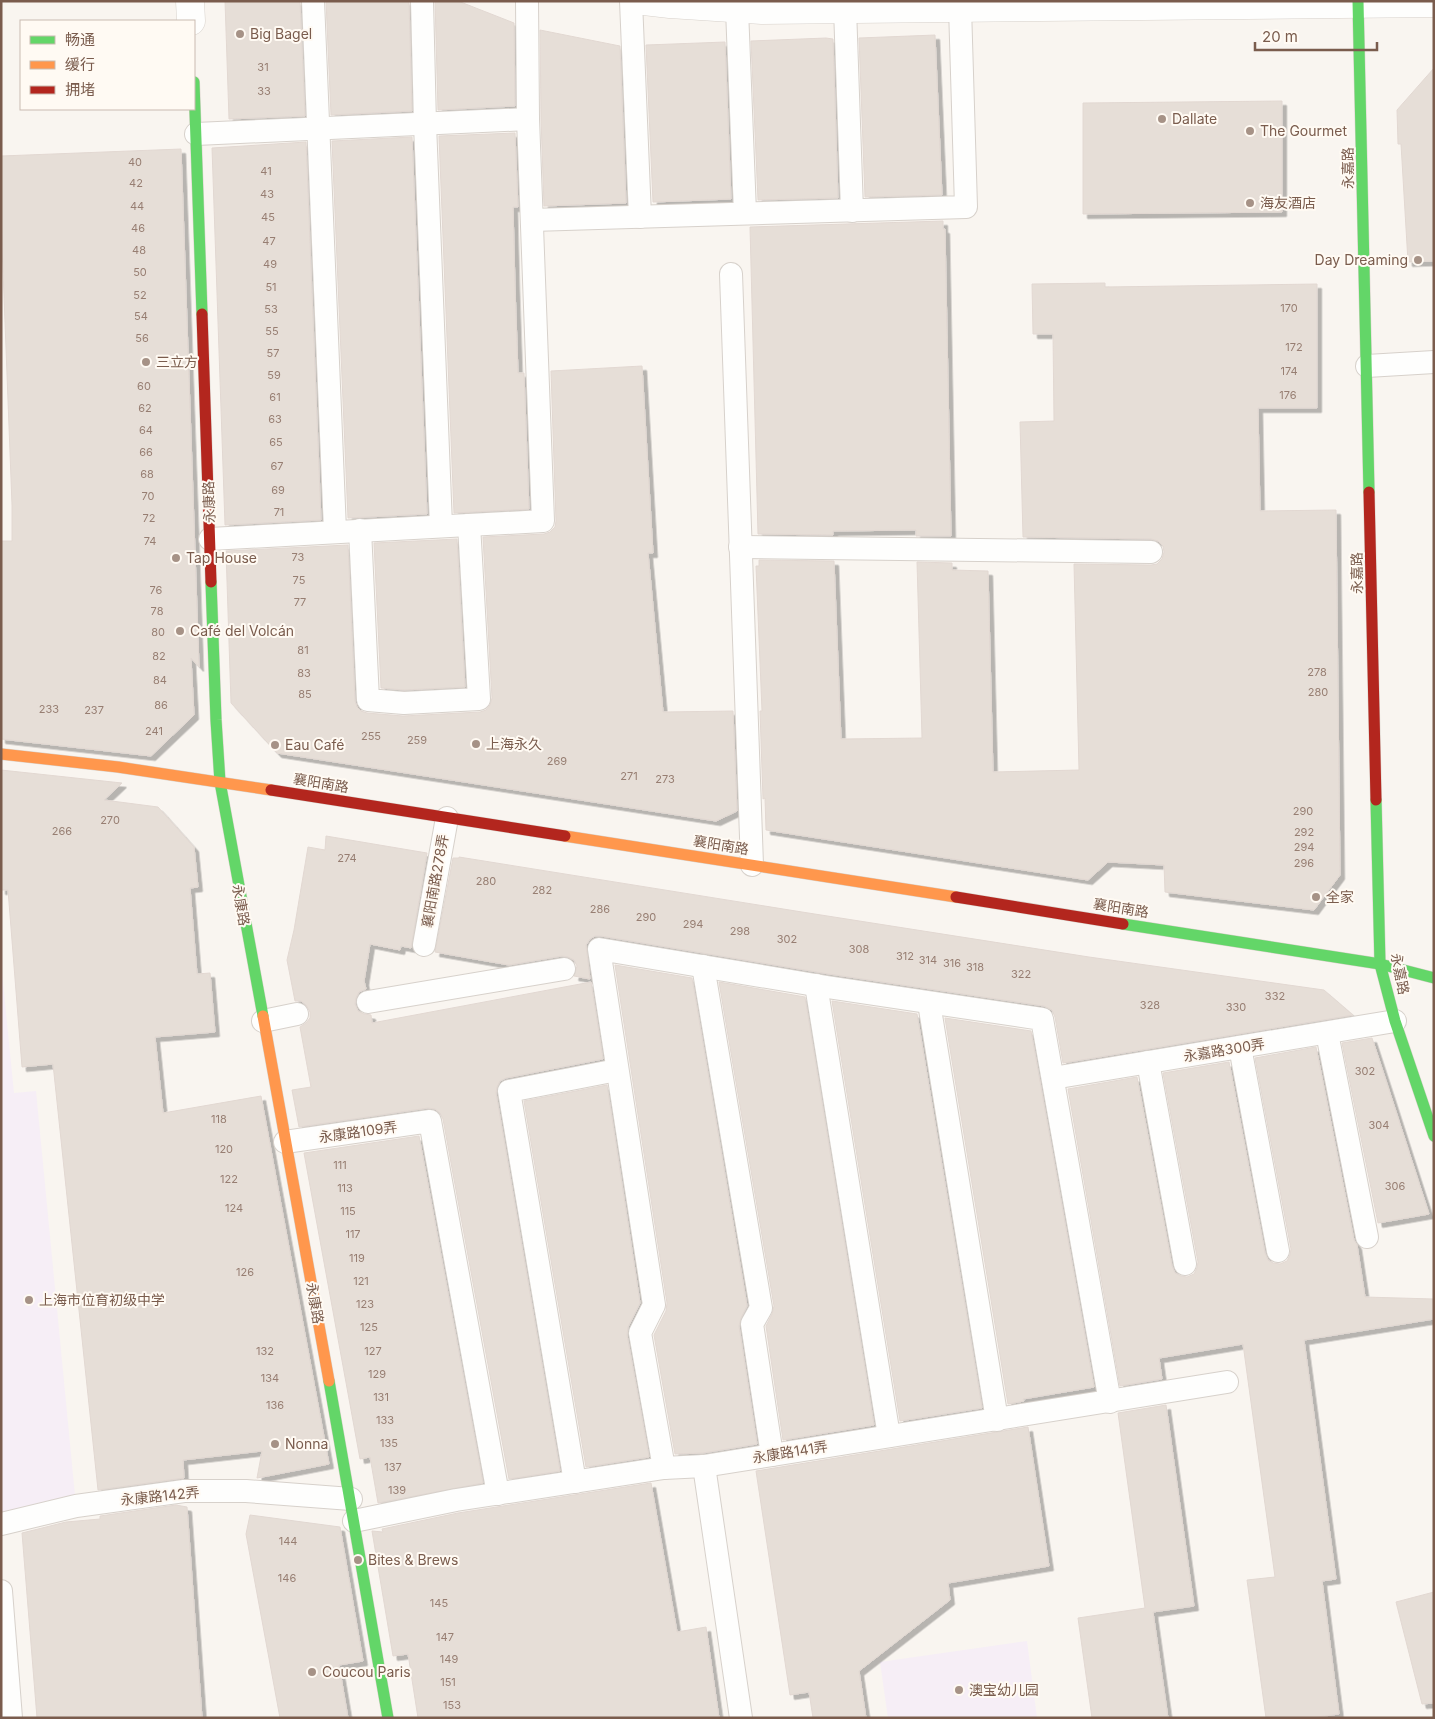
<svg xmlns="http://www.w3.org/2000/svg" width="1435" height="1719" font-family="Inter,'Noto Sans SC',sans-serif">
  <defs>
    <filter id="shadow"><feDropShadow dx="4.5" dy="4.5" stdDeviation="0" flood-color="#0004"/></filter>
  </defs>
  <rect width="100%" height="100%" fill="#f9f5f0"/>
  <!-- education -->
  <g fill="#f6eef6">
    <polygon points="1,962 14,1093 36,1091 76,1506 1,1524"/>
    <polygon points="1027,1641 1037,1718 888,1718 880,1662"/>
  </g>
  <!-- building -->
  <g fill="#e6ded7" stroke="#e2d8d2" filter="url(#shadow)">
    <polygon points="225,1 300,1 305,116 229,119"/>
    <polygon points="326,1 409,1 412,111 331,115"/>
    <polygon points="435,1 458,1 514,23 515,106 438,110"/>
    <polygon points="540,30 620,46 626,203 544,206 541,119"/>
    <polygon points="935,35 942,195 865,197 859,38"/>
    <polygon points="826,38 833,39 838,198 758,200 751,41"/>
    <polygon points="725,42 731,199 653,202 646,45"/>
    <polygon points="1434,68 1434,261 1408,262 1401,144 1398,144 1397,110"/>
    <polygon points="1282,101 1282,212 1083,214 1083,103"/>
    <polygon points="515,133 518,207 513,207 515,287 518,373 524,373 529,509 454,513 439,136"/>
    <polygon points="412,137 427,514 348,518 332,141"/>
    <polygon points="306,142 321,520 225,525 212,148"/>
    <polygon points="181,149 199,667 191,658 194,715 151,756 1,739 1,541 12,541 12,505 1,218 1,156"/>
    <polygon points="943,221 943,229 945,229 951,536 916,536 916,530 833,531 833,535 758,534 750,227"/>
    <polygon points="1105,283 1105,287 1317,284 1317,408 1258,408 1260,511 1336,510 1340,875 1314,910 1165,892 1164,865 1108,862 1088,880 766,830 765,798 763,799 760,711 762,711 756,566 759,566 759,560 834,561 841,739 922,738 917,562 952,563 952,570 988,571 993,772 1079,770 1074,564 1151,565 1157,564 1162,559 1164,552 1163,546 1158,541 1151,539 1023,537 1020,422 1054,421 1053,334 1033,334 1032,284"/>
    <polygon points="642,366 653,553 648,553 663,712 733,711 737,811 716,821 277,753 231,703 226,551 348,545 355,701 357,707 361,711 367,713 403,716 480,712 486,710 490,705 492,698 483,537 544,534 550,532 555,527 556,521 551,371"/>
    <polygon points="457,539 465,687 404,690 381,688 374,543"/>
    <polygon points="1,770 122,783 104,800 158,807 194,847 198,887 190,888 197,974 210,973 215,1032 155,1037 163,1113 261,1096 329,1464 257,1478 262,1451 183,1460 184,1478 98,1490 53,1064 22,1067 8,890 1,890"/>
    <polygon points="326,836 427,853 411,948 401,946 400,950 370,944 364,981 366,989 359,992 356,998 355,1004 358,1011 364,1014 371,1015 372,1023 591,982 603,1059 506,1078 500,1081 497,1087 496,1093 560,1471 509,1479 443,1119 440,1113 435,1109 428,1108 299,1127 292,1090 311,1087 300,1027 306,1023 310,1018 310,1012 306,1005 301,1001 295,1001 287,960 294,930 308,847 325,850"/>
    <polygon points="459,857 802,912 1089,957 1324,990 1353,1015 1063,1063 1055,1017 1052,1010 1044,1006 829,974 601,936 595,936 590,939 586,945 590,979 574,976 577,966 574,960 568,957 562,956 509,965 435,952 453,858 459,858"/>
    <polygon points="615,965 692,978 747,1306 741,1318 739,1326 757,1444 703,1453 675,1454 654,1335 666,1311 667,1303"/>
    <polygon points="719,982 805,997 874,1425 783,1440 766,1326 772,1314 774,1306"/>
    <polygon points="832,1001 917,1014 982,1408 900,1421"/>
    <polygon points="945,1018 1031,1031 1094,1387 1023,1399 1024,1401 1008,1404"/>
    <polygon points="1372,1038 1390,1093 1429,1214 1378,1223 1342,1043"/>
    <polygon points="1316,1047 1354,1240 1357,1245 1365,1297 1434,1299 1434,1319 1304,1340 1336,1579 1322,1581 1339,1714 1310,1718 1266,1718 1247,1580 1275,1577 1243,1344 1159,1358 1162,1379 1120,1386 1068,1089 1137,1077 1172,1266 1175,1273 1181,1276 1187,1277 1194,1274 1197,1268 1198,1262 1163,1073 1229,1062 1265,1253 1268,1260 1273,1263 1280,1264 1287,1261 1290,1255 1291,1249 1255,1058"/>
    <polygon points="607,1085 640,1303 628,1327 627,1335 649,1457 586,1467 524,1101"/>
    <polygon points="419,1136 483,1483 378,1503 370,1457 360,1459 304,1153"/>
    <polygon points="1166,1405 1194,1606 1153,1612 1168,1718 1092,1718 1078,1618 1145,1608 1118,1413"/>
    <polygon points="1028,1427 1049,1566 948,1583 950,1600 859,1671 866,1718 813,1718 809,1692 790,1695 756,1471"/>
    <polygon points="651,1483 677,1632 706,1627 719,1718 418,1718 408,1654 393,1656 372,1531 383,1532 382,1529 458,1513"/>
    <polygon points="176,1505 187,1507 202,1718 37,1718 22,1533 66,1522 100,1519 100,1516"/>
    <polygon points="250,1515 340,1527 363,1661 339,1665 348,1718 280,1718 246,1534"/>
    <polygon points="1434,1592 1434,1703 1422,1704 1396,1602"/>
  </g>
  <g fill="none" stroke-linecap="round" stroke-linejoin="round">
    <defs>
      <g id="lane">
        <polyline points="313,1 335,531"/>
        <polyline points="422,1 425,124 441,526"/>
        <polyline points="631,1 640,217"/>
        <polyline points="845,8 852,211"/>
        <polyline points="737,9 745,213"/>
        <polyline points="196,134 528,119"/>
        <polyline points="532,220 966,207 960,7"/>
        <polyline points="731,274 752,865"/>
        <polyline points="1367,366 1434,362"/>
        <polyline points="360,530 368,700 404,703 479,699 469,525"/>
        <polyline points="210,539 543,521 528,119 527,1"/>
        <polyline points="740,547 1151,552"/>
        <polyline points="424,945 447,818"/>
        <polyline points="703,966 761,1308 752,1324 772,1455"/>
        <polyline points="816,985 889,1436"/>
        <polyline points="368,1002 564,969"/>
        <polyline points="929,1003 997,1420"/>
        <polyline points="263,1021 297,1014"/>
        <polyline points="1327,1033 1367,1237"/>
        <polyline points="1240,1047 1278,1251"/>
        <polyline points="1148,1062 1185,1264"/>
        <polyline points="1053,1078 1395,1021"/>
        <polyline points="285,1142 430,1121 498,1494"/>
        <polyline points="704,1466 741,1718"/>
        <polyline points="664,1468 640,1333 654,1305 599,949 827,987 1042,1019 1110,1402"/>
        <polyline points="575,1482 509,1091 617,1070"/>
        <polyline points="354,1521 456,1500 664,1468 704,1466 1227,1382"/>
        <polyline points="1,1524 76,1506 184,1491 246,1491 351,1499"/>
        <polyline points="1,1591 11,1718"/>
      </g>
      <g id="street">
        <polyline points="190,1 191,21"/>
        <polyline points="644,1 670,4 762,10 1434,3"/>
      </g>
      <g id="fast">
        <polyline points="1358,1 1369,492"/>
        <polyline points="194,82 202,314"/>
        <polyline points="211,582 216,720 220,782 263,1016"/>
        <polyline points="1376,800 1380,964 1395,1021 1434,1136"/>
        <polyline points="1123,924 1380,964 1434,978"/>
        <polyline points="329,1381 388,1718"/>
      </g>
      <g id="slow">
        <polyline points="1,754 118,767 271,790"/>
        <polyline points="565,836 956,897"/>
        <polyline points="263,1016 329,1381"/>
      </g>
      <g id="jam">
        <polyline points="202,314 211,582"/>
        <polyline points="1369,492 1376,800"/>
        <polyline points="271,790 565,836"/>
        <polyline points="956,897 1123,924"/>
      </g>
    </defs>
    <!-- lane casing -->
    <use href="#lane" stroke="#d7d1cb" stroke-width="24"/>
    <!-- street casing -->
    <use href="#street" stroke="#d7d1cb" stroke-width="29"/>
    <!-- fast casing -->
    <use href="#fast" stroke="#d9d2cb" stroke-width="12"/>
    <!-- slow casing -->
    <use href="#slow" stroke="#d9d2cb" stroke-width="12"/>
    <!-- jam casing -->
    <use href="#jam" stroke="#d9d2cb" stroke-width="12"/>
    <!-- lane -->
    <use href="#lane" stroke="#fefefd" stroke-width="22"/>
    <!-- street -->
    <use href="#street" stroke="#fefefd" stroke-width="28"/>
    <!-- fast -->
    <use href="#fast" stroke="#63d668" stroke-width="11"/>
    <!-- slow -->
    <use href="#slow" stroke="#ff974d" stroke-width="11"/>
    <!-- jam -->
    <use href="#jam" stroke="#b3261e" stroke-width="11"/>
  </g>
  <!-- markers -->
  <g fill="#a69286" stroke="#fffaf3" stroke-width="2">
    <circle cx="240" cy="34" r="5"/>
    <circle cx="1162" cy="119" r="5"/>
    <circle cx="1250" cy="131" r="5"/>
    <circle cx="1250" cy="203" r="5"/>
    <circle cx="1418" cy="260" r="5"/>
    <circle cx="146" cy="362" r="5"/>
    <circle cx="176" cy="558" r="5"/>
    <circle cx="180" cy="631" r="5"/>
    <circle cx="476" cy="744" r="5"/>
    <circle cx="275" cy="745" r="5"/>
    <circle cx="1316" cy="897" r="5"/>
    <circle cx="29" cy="1300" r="5"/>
    <circle cx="275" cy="1444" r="5"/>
    <circle cx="358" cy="1560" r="5"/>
    <circle cx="312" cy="1672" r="5"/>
    <circle cx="959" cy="1690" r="5"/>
  </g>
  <g text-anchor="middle" stroke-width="4" stroke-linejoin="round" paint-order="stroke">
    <!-- number labels -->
    <g font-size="11" fill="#977e72">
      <text x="263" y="71">31</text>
      <text x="264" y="95">33</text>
      <text x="135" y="166">40</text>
      <text x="266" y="175">41</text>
      <text x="136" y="187">42</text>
      <text x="267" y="198">43</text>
      <text x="137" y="210">44</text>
      <text x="268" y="221">45</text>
      <text x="138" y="232">46</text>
      <text x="269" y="245">47</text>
      <text x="139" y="254">48</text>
      <text x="270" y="268">49</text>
      <text x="140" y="276">50</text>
      <text x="271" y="291">51</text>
      <text x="140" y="299">52</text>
      <text x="1289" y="312">170</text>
      <text x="271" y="313">53</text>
      <text x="141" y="320">54</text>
      <text x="272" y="335">55</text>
      <text x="142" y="342">56</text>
      <text x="1294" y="351">172</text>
      <text x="273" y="357">57</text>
      <text x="1289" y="375">174</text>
      <text x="274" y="379">59</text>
      <text x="144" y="390">60</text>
      <text x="1288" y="399">176</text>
      <text x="275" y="401">61</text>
      <text x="145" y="412">62</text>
      <text x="275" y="423">63</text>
      <text x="146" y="434">64</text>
      <text x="276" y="446">65</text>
      <text x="146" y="456">66</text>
      <text x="277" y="470">67</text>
      <text x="147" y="478">68</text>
      <text x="278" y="494">69</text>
      <text x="148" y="500">70</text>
      <text x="279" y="516">71</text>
      <text x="149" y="522">72</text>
      <text x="150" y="545">74</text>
      <text x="298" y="561">73</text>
      <text x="299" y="584">75</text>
      <text x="156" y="594">76</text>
      <text x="300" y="606">77</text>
      <text x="157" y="615">78</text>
      <text x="158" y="636">80</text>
      <text x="303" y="654">81</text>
      <text x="159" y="660">82</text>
      <text x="1317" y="676">278</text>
      <text x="304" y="677">83</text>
      <text x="160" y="684">84</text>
      <text x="1318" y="696">280</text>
      <text x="305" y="698">85</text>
      <text x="161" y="709">86</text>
      <text x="49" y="713">233</text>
      <text x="94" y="714">237</text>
      <text x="154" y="735">241</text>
      <text x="371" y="740">255</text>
      <text x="417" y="744">259</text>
      <text x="557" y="765">269</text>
      <text x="629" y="780">271</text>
      <text x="665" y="783">273</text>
      <text x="1303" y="815">290</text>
      <text x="110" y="824">270</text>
      <text x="62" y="835">266</text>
      <text x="1304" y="836">292</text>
      <text x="1304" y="851">294</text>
      <text x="347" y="862">274</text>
      <text x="1304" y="867">296</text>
      <text x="486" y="885">280</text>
      <text x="542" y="894">282</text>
      <text x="600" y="913">286</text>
      <text x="646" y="921">290</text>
      <text x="693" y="928">294</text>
      <text x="740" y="935">298</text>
      <text x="787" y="943">302</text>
      <text x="859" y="953">308</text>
      <text x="905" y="960">312</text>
      <text x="928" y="964">314</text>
      <text x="952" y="967">316</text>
      <text x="975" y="971">318</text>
      <text x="1021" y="978">322</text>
      <text x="1275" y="1000">332</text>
      <text x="1150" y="1009">328</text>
      <text x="1236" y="1011">330</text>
      <text x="1365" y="1075">302</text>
      <text x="219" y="1123">118</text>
      <text x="1379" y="1129">304</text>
      <text x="224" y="1153">120</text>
      <text x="340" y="1169">111</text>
      <text x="229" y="1183">122</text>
      <text x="1395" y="1190">306</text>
      <text x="345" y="1192">113</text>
      <text x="234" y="1212">124</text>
      <text x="348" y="1215">115</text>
      <text x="353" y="1238">117</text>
      <text x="357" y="1262">119</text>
      <text x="245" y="1276">126</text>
      <text x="361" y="1285">121</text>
      <text x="365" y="1308">123</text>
      <text x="369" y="1331">125</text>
      <text x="265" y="1355">132</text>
      <text x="373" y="1355">127</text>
      <text x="377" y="1378">129</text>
      <text x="270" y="1382">134</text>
      <text x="381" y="1401">131</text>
      <text x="275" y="1409">136</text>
      <text x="385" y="1424">133</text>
      <text x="389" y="1447">135</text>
      <text x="393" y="1471">137</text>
      <text x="397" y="1494">139</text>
      <text x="288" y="1545">144</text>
      <text x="287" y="1582">146</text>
      <text x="439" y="1607">145</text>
      <text x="445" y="1641">147</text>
      <text x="449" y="1663">149</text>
      <text x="448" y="1686">151</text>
      <text x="452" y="1709">153</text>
    </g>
    <!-- poi labels -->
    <g font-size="14" fill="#7a5c4d" stroke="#fffaf3" text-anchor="start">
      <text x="250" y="39">Big Bagel</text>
      <text x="1172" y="124">Dallate</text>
      <text x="1260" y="136">The Gourmet</text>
      <text x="1260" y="208">海友酒店</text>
      <text x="1408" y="265" text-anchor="end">Day Dreaming</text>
      <text x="156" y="367">三立方</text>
      <text x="186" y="563">Tap House</text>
      <text x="190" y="636">Café del Volcán</text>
      <text x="486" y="749">上海永久</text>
      <text x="285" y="750">Eau Café</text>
      <text x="1326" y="902">全家</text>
      <text x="39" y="1305">上海市位育初级中学</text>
      <text x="285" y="1449">Nonna</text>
      <text x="368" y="1565">Bites &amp; Brews</text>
      <text x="322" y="1677">Coucou Paris</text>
      <text x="969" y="1695">澳宝幼儿园</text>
    </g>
    <!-- street labels -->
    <g font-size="14" fill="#7a5c4d" stroke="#fffaf3">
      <text transform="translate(1348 168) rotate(-91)" y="5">永嘉路</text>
      <text transform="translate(209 502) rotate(-92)" y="5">永康路</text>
      <text transform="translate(1357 573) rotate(-91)" y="5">永嘉路</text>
      <text transform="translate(321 783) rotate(9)" y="5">襄阳南路</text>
      <text transform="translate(721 845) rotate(9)" y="5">襄阳南路</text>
      <text transform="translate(435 881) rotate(-80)" y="5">襄阳南路278弄</text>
      <text transform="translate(241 905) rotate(80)" y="5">永康路</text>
      <text transform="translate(1121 908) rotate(9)" y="5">襄阳南路</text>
      <text transform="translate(1400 974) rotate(79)" y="5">永嘉路</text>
      <text transform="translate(1224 1050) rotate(-9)" y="5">永嘉路300弄</text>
      <text transform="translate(358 1132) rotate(-8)" y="5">永康路109弄</text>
      <text transform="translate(315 1303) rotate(80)" y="5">永康路</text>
      <text transform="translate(790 1452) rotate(-9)" y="5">永康路141弄</text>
      <text transform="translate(160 1496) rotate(-6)" y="5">永康路142弄</text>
    </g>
  </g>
  <!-- border -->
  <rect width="1435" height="1719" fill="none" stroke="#7a5c4d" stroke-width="5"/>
  <!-- legend -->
  <rect x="20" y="20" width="175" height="90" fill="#fffaf3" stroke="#cabbb1"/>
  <rect x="30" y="36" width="25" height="8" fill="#63d668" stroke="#cabbb1"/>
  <text x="65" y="45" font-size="15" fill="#7a5c4d">畅通</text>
  <rect x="30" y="61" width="25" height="8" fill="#ff974d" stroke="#cabbb1"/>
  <text x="65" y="70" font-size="15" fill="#7a5c4d">缓行</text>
  <rect x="30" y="86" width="25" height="8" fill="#b3261e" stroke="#cabbb1"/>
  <text x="65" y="95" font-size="15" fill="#7a5c4d">拥堵</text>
  <!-- scale -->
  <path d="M1255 42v8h122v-8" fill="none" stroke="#7a5c4d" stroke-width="2.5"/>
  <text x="1262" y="42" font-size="15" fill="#7a5c4d" stroke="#fffaf3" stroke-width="4" paint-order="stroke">20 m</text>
</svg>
